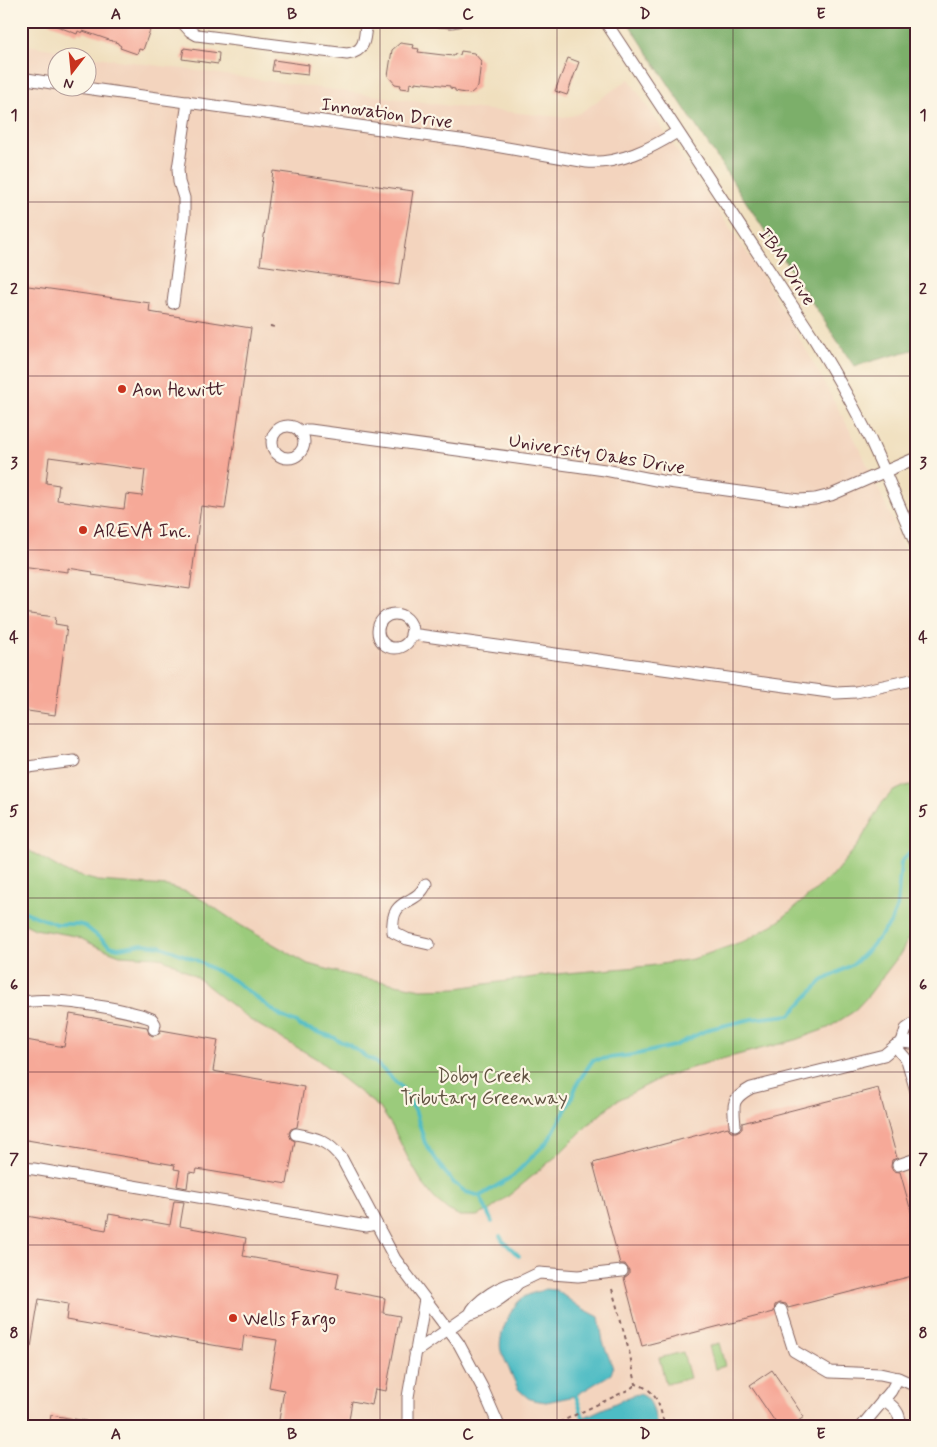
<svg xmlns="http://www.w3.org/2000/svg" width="937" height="1447" font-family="Mynerve,sans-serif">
  <rect width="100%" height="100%" fill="#fcf5e5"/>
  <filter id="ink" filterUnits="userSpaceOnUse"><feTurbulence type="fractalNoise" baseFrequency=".02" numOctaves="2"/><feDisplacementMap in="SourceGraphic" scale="10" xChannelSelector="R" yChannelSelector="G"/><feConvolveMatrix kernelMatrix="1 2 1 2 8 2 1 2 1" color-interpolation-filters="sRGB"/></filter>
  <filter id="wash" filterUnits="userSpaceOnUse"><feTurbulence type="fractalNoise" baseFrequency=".0096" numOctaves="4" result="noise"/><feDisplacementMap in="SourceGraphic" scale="20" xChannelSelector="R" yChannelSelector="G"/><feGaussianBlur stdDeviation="1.12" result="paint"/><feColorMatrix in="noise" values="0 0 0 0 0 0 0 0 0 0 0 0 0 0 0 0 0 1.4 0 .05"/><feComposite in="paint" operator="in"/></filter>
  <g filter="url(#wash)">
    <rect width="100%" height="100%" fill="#f0dfbe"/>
    <!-- built -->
    <g fill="#f3d4be" fill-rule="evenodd">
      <path d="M21,44L110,59L458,107L561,117L571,116L580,113L629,79L702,188L758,268L809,355L860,449L896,528L916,585V784L905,786L882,803L858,845L832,876L779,921L747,940L693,959L649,966L556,974L457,988L421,989L349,975L308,964L240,925L203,900L187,892L167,886L98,881L68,873L21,846ZM58,58H88V88H58Z"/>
      <polygon points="21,922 35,929 76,936 96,946 136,957 158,957 173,963 199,979 250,1020 317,1059 380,1108 392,1126 408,1158 423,1184 460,1216 477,1216 490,1210 512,1193 559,1154 588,1124 616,1101 663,1077 710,1062 795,1040 828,1028 852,1012 868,996 901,953 916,923 916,1426 21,1426"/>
    </g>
    <!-- green -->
    <g fill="#9bcb7b" stroke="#727553">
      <polygon points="916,784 916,923 901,953 868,996 853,1012 828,1028 795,1040 710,1062 663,1077 616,1101 588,1125 559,1154 512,1193 490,1210 477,1216 460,1216 448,1210 434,1198 423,1184 408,1158 392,1126 380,1108 317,1059 250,1020 199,979 173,963 158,957 120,955 96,946 76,936 35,929 21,922 21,846 68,873 98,881 167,886 187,892 203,900 240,925 308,964 349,975 421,989 457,988 556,974 649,966 693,959 747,940 779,921 832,876 858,845 882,803 892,792 905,786"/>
      <polygon points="719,1343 725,1366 715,1369 709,1346"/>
      <polygon points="683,1352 690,1378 666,1384 659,1358"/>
    </g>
    <!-- forest -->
    <polygon fill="#7caf6b" stroke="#63674b" points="627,21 916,21 916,349 854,366"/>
    <!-- water -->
    <g fill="#4ebcc4" stroke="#4c6e78">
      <path d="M546,1289L556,1290L578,1306L599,1317L603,1342L613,1368L611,1374L575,1396L546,1402L533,1400L528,1398L518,1389L501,1351C497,1338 510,1309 520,1300C526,1294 538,1292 546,1289Z"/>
      <path d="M639,1394C653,1397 654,1414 657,1426H565L633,1395Z"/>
    </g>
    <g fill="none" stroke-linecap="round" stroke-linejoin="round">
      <!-- stream -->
      <g stroke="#4ebcc4" stroke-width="4">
        <path d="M21,910L35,916L56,924H77L85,926L110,946L118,948L143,944L160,946L196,960L233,980L281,1016L297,1023L300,1026L335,1038C339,1042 342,1042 347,1044C356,1048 365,1058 373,1060L401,1087L415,1110L425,1143L444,1171L454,1183L466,1192L480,1196L513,1176L548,1141L570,1102L578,1082L593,1060L633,1055L674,1046L709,1029L752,1019L790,1015L822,981L855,963L871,947L890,924L897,907L901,862L916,845"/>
        <polyline points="480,1196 492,1222"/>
        <polyline points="500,1236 503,1241 519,1256"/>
        <polyline points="576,1396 583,1417"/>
      </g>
    </g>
    <g id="blocks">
      <!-- building -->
      <g fill="#f6a998" fill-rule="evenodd">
        <polygon points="49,21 145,21 152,24 143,50 139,49 137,54 120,48 121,46 118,44 118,43 83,31 82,33 78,31 77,34 49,23"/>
        <polygon points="400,43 414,45 413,48 419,49 418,52 443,55 454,56 455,54 460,55 461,51 474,53 481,61 478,87 470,94 455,91 455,89 450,88 450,86 415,82 415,84 410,83 409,89 400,88 401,85 395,84 388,76 392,50"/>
        <polygon points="184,48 219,53 218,64 182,59"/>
        <polygon points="568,58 579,62 567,95 555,91"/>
        <polygon points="274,60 309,65 308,75 272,71"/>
        <polygon points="273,171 413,191 399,285 260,265"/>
        <path d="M21,285L150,303L149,312L251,328L225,509L201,506L190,589L92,575L93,572L68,568V572L21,566ZM49,457L145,470L142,496L126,494L124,509L57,500L59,485L46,483Z"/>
        <polygon points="21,613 56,617 55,624 67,626 55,715 21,710"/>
        <polygon points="70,1014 147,1027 149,1034 153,1036 159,1034 161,1030 218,1040 213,1071 304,1087 297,1127 291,1129 289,1133 291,1139 295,1141 287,1184 197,1169 196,1173 189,1172 187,1188 177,1186 180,1170 174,1169 175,1165 21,1139 21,1039 64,1047"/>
        <polygon points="878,1088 897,1158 892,1160 891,1167 893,1171 900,1172 916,1229 916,1275 788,1308 786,1304 779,1303 775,1305 774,1312 642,1346 624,1278 629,1274 629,1270 625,1264 620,1264 593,1163 728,1127 731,1132 736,1132 742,1129 742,1123"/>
        <polygon points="174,1201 184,1202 180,1226 246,1238 243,1256 339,1273 336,1289 385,1298 383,1313 400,1316 386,1391 375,1389 372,1405 352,1401 348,1426 278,1426 284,1390 269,1387 277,1340 244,1335 242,1350 66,1320 68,1304 39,1299 31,1347 21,1345 21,1215 106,1230 109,1214 170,1225"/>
        <polygon points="772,1370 804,1417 791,1426 778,1426 750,1385"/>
        <polygon points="51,1415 86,1421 86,1426 49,1426"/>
      </g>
    </g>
  </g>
  <g filter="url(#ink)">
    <use href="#blocks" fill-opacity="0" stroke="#84625e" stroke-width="1"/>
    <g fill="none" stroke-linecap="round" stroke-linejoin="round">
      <defs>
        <g id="minor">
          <path d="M181,21L190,31L197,35L347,54C366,52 365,37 366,21"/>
          <polyline points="439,21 451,22 458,21"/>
          <path d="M605,21L813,337C833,370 853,404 870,439C886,474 901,509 916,545"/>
          <polyline points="21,78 58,84"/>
          <path d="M85,88L467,141L587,162C620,164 650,149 677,132"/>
          <polyline points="173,303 184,217 184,198 179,182 178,169 188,102"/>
          <circle cx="288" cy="442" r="16"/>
          <polyline points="300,432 305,430 310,430 605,470 661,481 799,500 815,499 831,495 916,458"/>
          <circle cx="395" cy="631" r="17"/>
          <polyline points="411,634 836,693 856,692 916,679"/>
          <polyline points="21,768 74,761"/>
          <path d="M426,884C415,908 390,895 393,932L407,939L429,944"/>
          <path d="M21,1003C46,995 127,1009 152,1019L155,1024L154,1029"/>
          <polyline points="916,1022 906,1029 902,1042 895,1046 907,1060 916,1091"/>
          <polyline points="902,1042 911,1043 916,1039"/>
          <path d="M735,1125C733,1104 731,1099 751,1088L884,1055L895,1046"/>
          <path d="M296,1134C318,1138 328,1141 342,1159L395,1259L459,1344L482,1387L499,1426"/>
          <polyline points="898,1165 916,1159"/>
          <polyline points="21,1168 34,1169 367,1226 376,1224"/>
          <polyline points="518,1283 539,1273 578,1276 622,1271"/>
          <polyline points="781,1310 794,1351 830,1372 880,1374 898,1378"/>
          <path d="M415,1352L470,1314C475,1301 504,1282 518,1283C510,1294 483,1311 470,1314"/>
          <path d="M883,1399C893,1406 901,1412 900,1426"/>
          <polyline points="408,1426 408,1397 425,1299"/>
          <polyline points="862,1426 891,1391 898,1378 916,1386"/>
        </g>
      </defs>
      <!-- minor casing -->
      <use href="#minor" stroke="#84625e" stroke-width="13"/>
      <!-- path -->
      <g stroke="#84625e" stroke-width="2" stroke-dasharray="4 4" stroke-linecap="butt">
        <polyline points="270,326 276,327"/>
        <path d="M612,1289L629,1351L636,1384C658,1390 659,1406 665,1426"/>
        <polyline points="552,1426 630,1389 636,1384"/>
      </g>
      <!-- minor -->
      <use href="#minor" stroke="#fff" stroke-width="11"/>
    </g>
  </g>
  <!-- grid -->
  <path fill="none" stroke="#4a1f2b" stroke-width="1" stroke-opacity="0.55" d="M204,21V1426M380,21V1426M557,21V1426M733,21V1426M21,202H916M21,376H916M21,550H916M21,724H916M21,898H916M21,1072H916M21,1245H916"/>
  <!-- markers -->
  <g fill="#c8321e" stroke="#fcf5e5" stroke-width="2">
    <circle cx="122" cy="389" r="5"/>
    <circle cx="83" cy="530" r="5"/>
    <circle cx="233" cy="1318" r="5"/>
  </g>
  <g text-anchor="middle" stroke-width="4.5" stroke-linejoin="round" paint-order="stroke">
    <!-- street labels -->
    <g font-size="19" fill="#4a1f2b" stroke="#fcf5e5">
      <text transform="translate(387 112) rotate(8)" y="7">Innovation Drive</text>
      <text transform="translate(788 266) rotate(57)" y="7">IBM Drive</text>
      <text transform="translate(597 453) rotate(9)" y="7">University Oaks Drive</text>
    </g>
    <!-- poi labels -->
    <g font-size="19" fill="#4a1f2b" stroke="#fcf5e5" text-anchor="start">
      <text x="132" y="396">Aon Hewitt</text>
      <text x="93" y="537">AREVA Inc.</text>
      <text x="243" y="1325">Wells Fargo</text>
    </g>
    <!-- park labels -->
    <g font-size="19" fill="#625343" stroke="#fcf5e5">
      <text x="484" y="1082">Doby Creek<tspan x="484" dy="22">Tributary Greenway</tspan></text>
    </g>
  </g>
  <!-- margin -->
  <rect width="937" height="1447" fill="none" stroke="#fcf5e5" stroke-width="55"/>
  <!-- north arrow -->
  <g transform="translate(72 72) rotate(196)"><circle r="24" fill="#fcf5e5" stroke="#b59f9b"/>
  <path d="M0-4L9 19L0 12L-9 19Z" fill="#c8321e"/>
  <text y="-8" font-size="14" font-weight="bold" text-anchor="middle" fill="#4a1f2b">N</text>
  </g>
  <rect x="28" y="28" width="882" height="1392" fill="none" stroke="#4a1f2b" stroke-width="2"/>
  <g font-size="16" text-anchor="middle" font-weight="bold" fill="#4a1f2b">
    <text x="116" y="19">A</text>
    <text x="292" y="19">B</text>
    <text x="468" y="19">C</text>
    <text x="645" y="19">D</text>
    <text x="821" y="19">E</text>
    <text x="14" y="120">1</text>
    <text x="923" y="120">1</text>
    <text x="14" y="294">2</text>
    <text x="923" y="294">2</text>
    <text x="14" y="468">3</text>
    <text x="923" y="468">3</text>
    <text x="14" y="642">4</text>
    <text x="923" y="642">4</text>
    <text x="14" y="816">5</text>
    <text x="923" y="816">5</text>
    <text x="14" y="990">6</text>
    <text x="923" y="990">6</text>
    <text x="14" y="1164">7</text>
    <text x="923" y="1164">7</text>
    <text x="14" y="1338">8</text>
    <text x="923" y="1338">8</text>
    <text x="116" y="1439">A</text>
    <text x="292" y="1439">B</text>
    <text x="468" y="1439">C</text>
    <text x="645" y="1439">D</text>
    <text x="821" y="1439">E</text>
  </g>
</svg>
